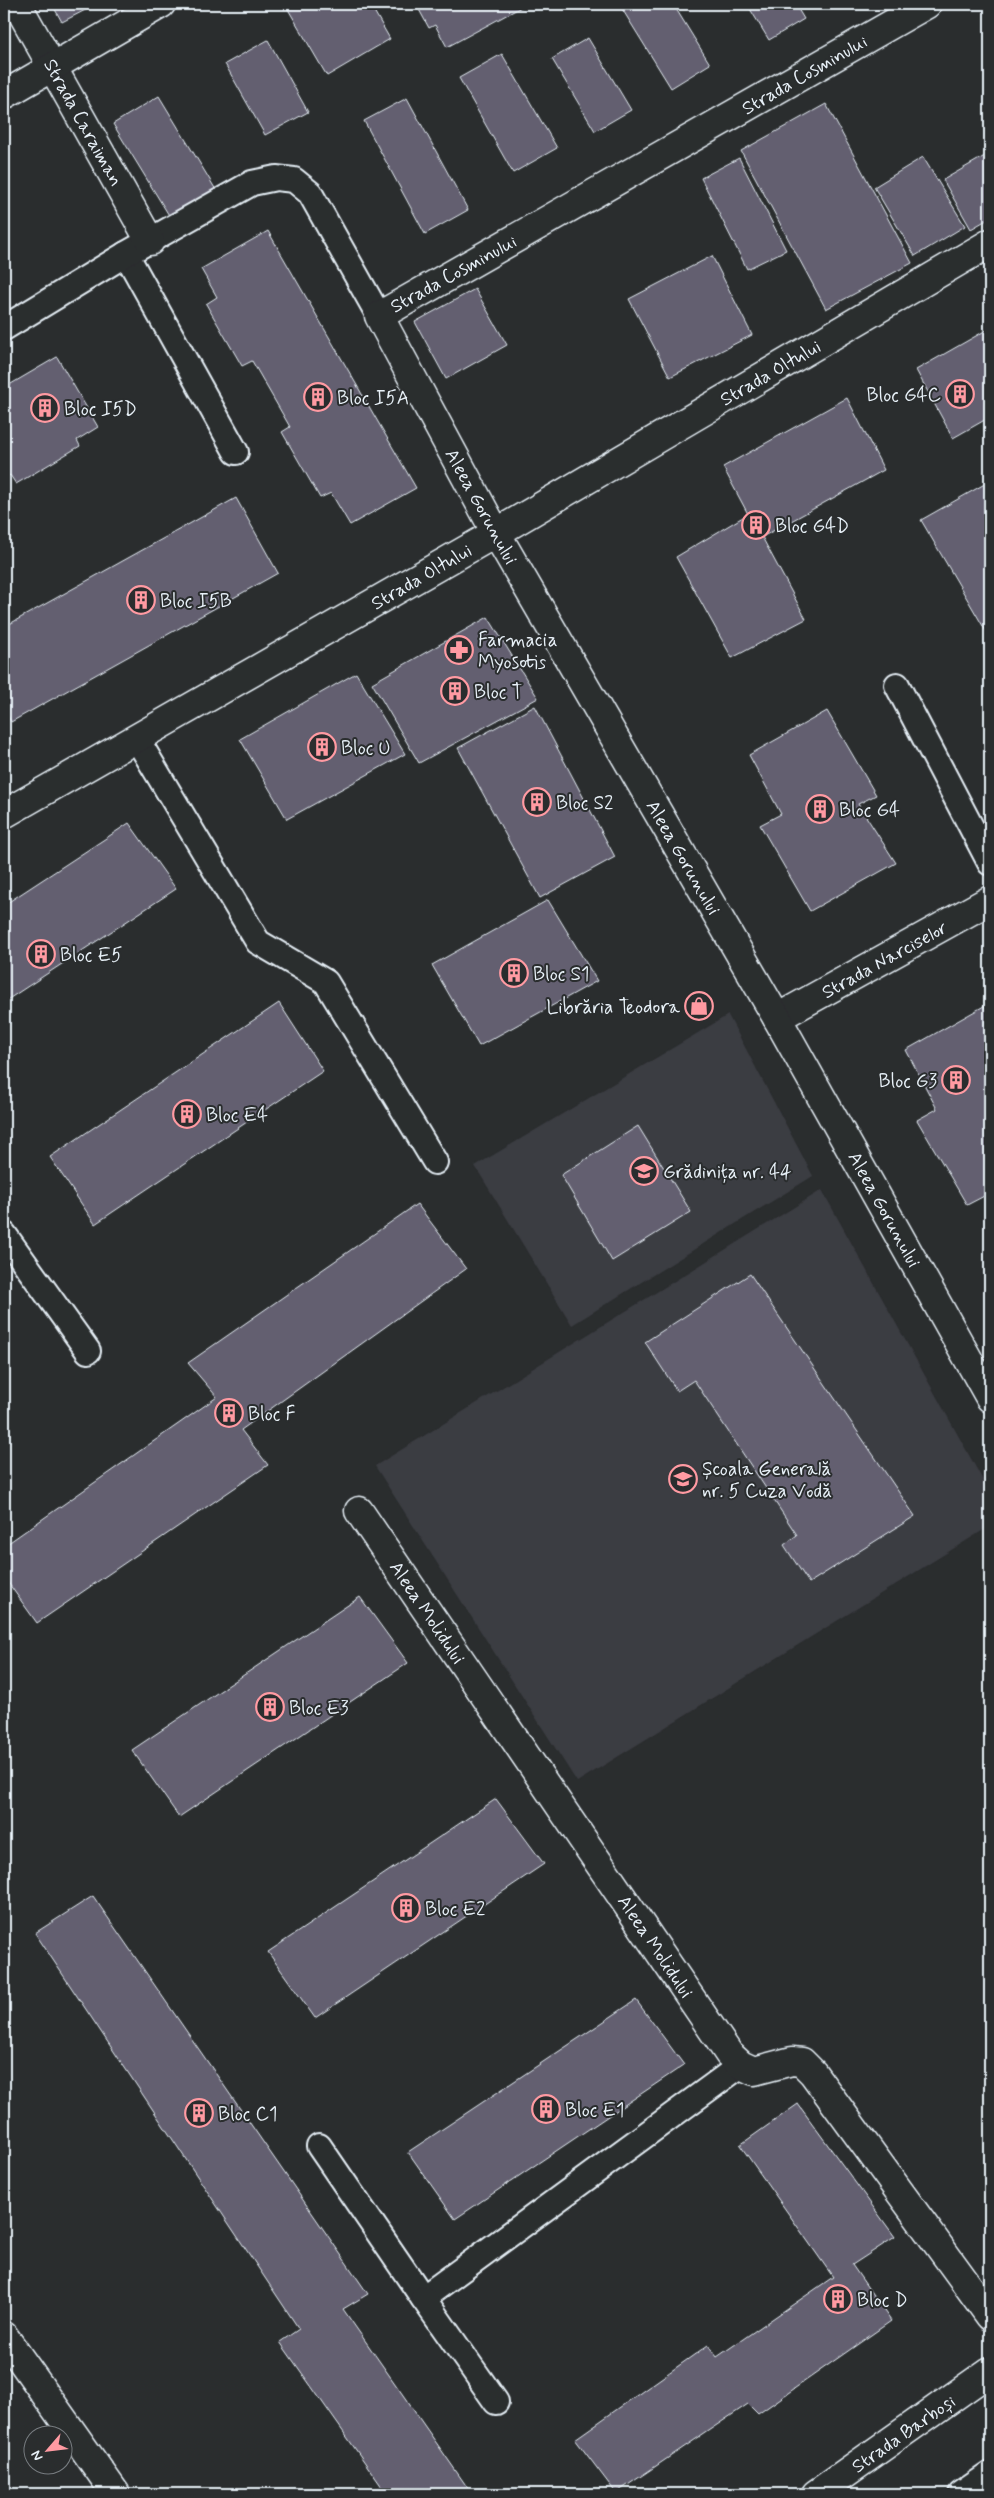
<svg xmlns="http://www.w3.org/2000/svg" width="994" height="2498" font-family="Mynerve,sans-serif">
  <rect width="100%" height="100%" fill="#2a2d2e"/>
  <filter id="ink" filterUnits="userSpaceOnUse"><feTurbulence type="fractalNoise" baseFrequency=".02" numOctaves="2"/><feDisplacementMap in="SourceGraphic" scale="10" xChannelSelector="R" yChannelSelector="G"/><feConvolveMatrix kernelMatrix="1 2 1 2 8 2 1 2 1" color-interpolation-filters="sRGB"/></filter>
  <g filter="url(#ink)">
    <!-- built -->
    <g fill="#3b3c42">
      <polygon points="728,1015 813,1176 572,1325 475,1166"/>
      <polygon points="822,1190 990,1493 990,1526 577,1782 375,1466"/>
    </g>
    <!-- building -->
    <g fill="#645f70" stroke="#e8f1f8">
      <polygon points="52,4 97,4 62,22"/>
      <polygon points="285,4 370,4 390,39 327,76"/>
      <polygon points="416,4 524,4 525,5 447,47 435,25 429,28"/>
      <polygon points="619,4 673,4 710,64 671,88"/>
      <polygon points="747,4 795,4 804,19 769,40"/>
      <polygon points="588,38 631,110 595,131 552,59"/>
      <polygon points="268,40 308,112 265,135 225,64"/>
      <polygon points="502,54 557,148 513,173 459,78"/>
      <polygon points="159,96 216,190 170,217 113,124"/>
      <polygon points="407,98 468,210 425,234 364,121"/>
      <polygon points="826,104 912,263 826,309 741,151"/>
      <polygon points="990,153 990,218 971,229 943,180"/>
      <polygon points="923,157 965,226 915,256 874,187"/>
      <polygon points="739,158 786,250 747,269 701,178"/>
      <polygon points="268,231 416,488 350,525 331,493 320,498 282,432 290,427 252,361 242,366 206,304 217,297 201,269"/>
      <polygon points="712,256 752,335 670,377 629,299"/>
      <polygon points="475,289 507,345 446,379 415,322"/>
      <polygon points="990,328 990,417 953,438 916,370"/>
      <polygon points="57,357 98,427 77,440 80,446 16,484 10,475 4,479 4,388"/>
      <polygon points="847,398 884,470 762,537 806,619 732,658 676,557 748,514 723,467"/>
      <polygon points="990,481 990,638 921,520"/>
      <polygon points="236,498 278,573 11,722 4,709 4,627"/>
      <polygon points="488,617 538,698 419,763 372,683"/>
      <polygon points="356,673 405,754 287,819 240,739"/>
      <polygon points="535,706 615,857 540,898 458,748"/>
      <polygon points="827,711 876,795 858,804 896,863 810,911 760,825 781,814 749,755"/>
      <polygon points="129,823 176,889 4,1002 4,905"/>
      <polygon points="548,900 597,981 479,1046 432,965"/>
      <polygon points="279,1003 323,1071 95,1224 50,1157"/>
      <polygon points="984,1006 990,1016 990,1193 967,1205 917,1120 937,1109 906,1050"/>
      <polygon points="638,1126 691,1212 612,1261 561,1175"/>
      <polygon points="417,1204 466,1269 241,1430 268,1465 37,1623 4,1577 4,1546 217,1397 188,1363"/>
      <polygon points="750,1274 915,1516 809,1583 784,1545 797,1535 694,1380 677,1391 645,1342"/>
      <polygon points="360,1597 408,1663 179,1817 132,1750"/>
      <polygon points="496,1799 544,1864 315,2018 268,1952"/>
      <polygon points="93,1896 368,2294 343,2309 472,2494 387,2494 280,2342 299,2329 35,1933"/>
      <polygon points="636,2000 684,2065 455,2219 408,2152"/>
      <polygon points="798,2104 895,2237 852,2265 891,2321 758,2414 748,2404 616,2493 575,2439 708,2345 717,2357 833,2277 740,2145"/>
    </g>
    <g fill="none" stroke-linecap="round" stroke-linejoin="round">
      <defs>
        <g id="service">
          <polyline points="126,254 236,452"/>
          <polyline points="4,328 126,254 252,183 276,178 294,180 310,193 379,316"/>
          <polyline points="897,685 990,863"/>
          <polyline points="137,739 258,942 326,982 435,1162"/>
          <polyline points="4,1234 88,1351"/>
          <polyline points="319,2146 423,2298 741,2065"/>
          <polyline points="423,2298 496,2402"/>
          <polyline points="961,2494 990,2474"/>
        </g>
        <g id="minor">
          <polyline points="17,4 150,241"/>
          <polyline points="4,95 161,4"/>
          <polyline points="496,533 379,316 927,4"/>
          <polyline points="777,1018 990,900"/>
          <polyline points="359,1511 729,2054 741,2065 754,2071 792,2061 802,2062 813,2073 990,2316"/>
        </g>
        <g id="tertiary">
          <polyline points="496,533 777,1018 990,1398"/>
          <polyline points="4,814 496,533 990,243"/>
          <polyline points="816,2494 990,2371"/>
        </g>
        <polyline id="secondary" points="4,2336 116,2494"/>
      </defs>
      <!-- service casing -->
      <use href="#service" stroke="#e8f1f8" stroke-width="28"/>
      <!-- minor casing -->
      <use href="#minor" stroke="#e8f1f8" stroke-width="31"/>
      <!-- tertiary casing -->
      <use href="#tertiary" stroke="#e8f1f8" stroke-width="31"/>
      <!-- secondary casing -->
      <use href="#secondary" stroke="#e8f1f8" stroke-width="31"/>
      <!-- service -->
      <use href="#service" stroke="#2a2d2e" stroke-width="24"/>
      <!-- minor -->
      <use href="#minor" stroke="#2a2d2e" stroke-width="28"/>
      <!-- tertiary -->
      <use href="#tertiary" stroke="#2a2d2e" stroke-width="28"/>
      <!-- secondary -->
      <use href="#secondary" stroke="#2a2d2e" stroke-width="28"/>
    </g>
  </g>
  <!-- icons -->
  <defs>
    <symbol id="building-ring" viewBox="-11 -11 22 22"><circle r="9.5" fill="#2a2d2e" stroke="#ff9aa2" stroke-width="1.5"/><path d="M-4-6H4V6H1V3H-1V6H-4ZM-2.5-4.3h1.7v1.8h-1.7ZM.8-4.3h1.7v1.8H.8ZM-2.5-1h1.7V.8h-1.7ZM.8-1h1.7V.8H.8Z" fill="#ff9aa2"/></symbol>
    <symbol id="pharmacy-ring" viewBox="-11 -11 22 22"><circle r="9.5" fill="#2a2d2e" stroke="#ff9aa2" stroke-width="1.5"/><path d="M-2-6h4v4h4v4h-4v4h-4v-4h-4v-4h4Z" fill="#ff9aa2"/></symbol>
    <symbol id="shop-ring" viewBox="-11 -11 22 22"><circle r="9.5" fill="#2a2d2e" stroke="#ff9aa2" stroke-width="1.5"/><path d="M-5-2.5h2.3a2.7 3.5 0 0 1 5.4 0H5L5.5 6h-11ZM-1.5-2.5h3a1.5 2.3 0 0 0-3 0Z" fill="#ff9aa2"/></symbol>
    <symbol id="school-ring" viewBox="-11 -11 22 22"><circle r="9.5" fill="#2a2d2e" stroke="#ff9aa2" stroke-width="1.5"/><path d="M0-5L7-2L0 1L-7-2ZM-4 1L0 2.5L4 1V4Q0 6-4 4Z" fill="#ff9aa2"/></symbol>
  </defs>
  <g fill-rule="evenodd">
    <use href="#building-ring" x="944" y="378" width="32" height="32"/>
    <use href="#building-ring" x="302" y="381" width="32" height="32"/>
    <use href="#building-ring" x="29" y="392" width="32" height="32"/>
    <use href="#building-ring" x="740" y="509" width="32" height="32"/>
    <use href="#building-ring" x="125" y="584" width="32" height="32"/>
    <use href="#pharmacy-ring" x="443" y="634" width="32" height="32"/>
    <use href="#building-ring" x="439" y="675" width="32" height="32"/>
    <use href="#building-ring" x="306" y="731" width="32" height="32"/>
    <use href="#building-ring" x="521" y="786" width="32" height="32"/>
    <use href="#building-ring" x="804" y="793" width="32" height="32"/>
    <use href="#building-ring" x="25" y="938" width="32" height="32"/>
    <use href="#building-ring" x="498" y="957" width="32" height="32"/>
    <use href="#shop-ring" x="683" y="990" width="32" height="32"/>
    <use href="#building-ring" x="940" y="1064" width="32" height="32"/>
    <use href="#building-ring" x="171" y="1098" width="32" height="32"/>
    <use href="#school-ring" x="628" y="1155" width="32" height="32"/>
    <use href="#building-ring" x="213" y="1397" width="32" height="32"/>
    <use href="#school-ring" x="667" y="1463" width="32" height="32"/>
    <use href="#building-ring" x="254" y="1691" width="32" height="32"/>
    <use href="#building-ring" x="390" y="1892" width="32" height="32"/>
    <use href="#building-ring" x="530" y="2093" width="32" height="32"/>
    <use href="#building-ring" x="183" y="2097" width="32" height="32"/>
    <use href="#building-ring" x="822" y="2283" width="32" height="32"/>
  </g>
  <g text-anchor="middle" stroke-width="4" stroke-linejoin="round" paint-order="stroke">
    <!-- street labels -->
    <g font-size="19" fill="#e8f1f8" stroke="#2a2d2e">
      <text transform="translate(804 74) rotate(-30)" y="7">Strada Cosminului</text>
      <text transform="translate(84 122) rotate(61)" y="7">Strada Caraiman</text>
      <text transform="translate(453 273) rotate(-29)" y="7">Strada Cosminului</text>
      <text transform="translate(770 372) rotate(-30)" y="7">Strada Oltului</text>
      <text transform="translate(482 506) rotate(61)" y="7">Aleea Gorunului</text>
      <text transform="translate(421 576) rotate(-30)" y="7">Strada Oltului</text>
      <text transform="translate(684 857) rotate(60)" y="7">Aleea Gorunului</text>
      <text transform="translate(884 959) rotate(-29)" y="7">Strada Narciselor</text>
      <text transform="translate(885 1209) rotate(61)" y="7">Aleea Gorunului</text>
      <text transform="translate(428 1612) rotate(56)" y="7">Aleea Molidului</text>
      <text transform="translate(656 1946) rotate(56)" y="7">Aleea Molidului</text>
      <text transform="translate(903 2433) rotate(-35)" y="7">Strada Barboși</text>
    </g>
    <!-- poi labels -->
    <g font-size="19" fill="#e8f1f8" stroke="#2a2d2e" text-anchor="start">
      <text x="941" y="401" text-anchor="end">Bloc G4C</text>
      <text x="337" y="404">Bloc I5A</text>
      <text x="64" y="415">Bloc I5D</text>
      <text x="775" y="532">Bloc G4D</text>
      <text x="160" y="607">Bloc I5B</text>
      <text x="478" y="646">Farmacia<tspan x="478" dy="22">Myosotis</tspan></text>
      <text x="474" y="698">Bloc T</text>
      <text x="341" y="754">Bloc U</text>
      <text x="556" y="809">Bloc S2</text>
      <text x="839" y="816">Bloc G4</text>
      <text x="60" y="961">Bloc E5</text>
      <text x="533" y="980">Bloc S1</text>
      <text x="680" y="1013" text-anchor="end">Librăria Teodora</text>
      <text x="937" y="1087" text-anchor="end">Bloc G3</text>
      <text x="206" y="1121">Bloc E4</text>
      <text x="663" y="1178">Grădinița nr. 44</text>
      <text x="248" y="1420">Bloc F</text>
      <text x="702" y="1475">Școala Generală<tspan x="702" dy="22">nr. 5 Cuza Vodă</tspan></text>
      <text x="289" y="1714">Bloc E3</text>
      <text x="425" y="1915">Bloc E2</text>
      <text x="565" y="2116">Bloc E1</text>
      <text x="218" y="2120">Bloc C1</text>
      <text x="857" y="2306">Bloc D</text>
    </g>
  </g>
  <!-- margin -->
  <rect width="994" height="2498" fill="none" stroke="#2a2d2e" stroke-width="20"/>
  <rect x="10" y="10" width="974" height="2478" fill="none" stroke="#e8f1f8" stroke-width="2" filter="url(#ink)"/>
  <!-- north arrow -->
  <g transform="translate(48 2450) rotate(242)"><circle r="24" fill="#2a2d2e" stroke="#767b7f"/>
  <path d="M0-4L9 19L0 12L-9 19Z" fill="#ff9aa2"/>
  <text y="-8" font-size="14" font-weight="bold" text-anchor="middle" fill="#e8f1f8">N</text>
  </g>
</svg>
